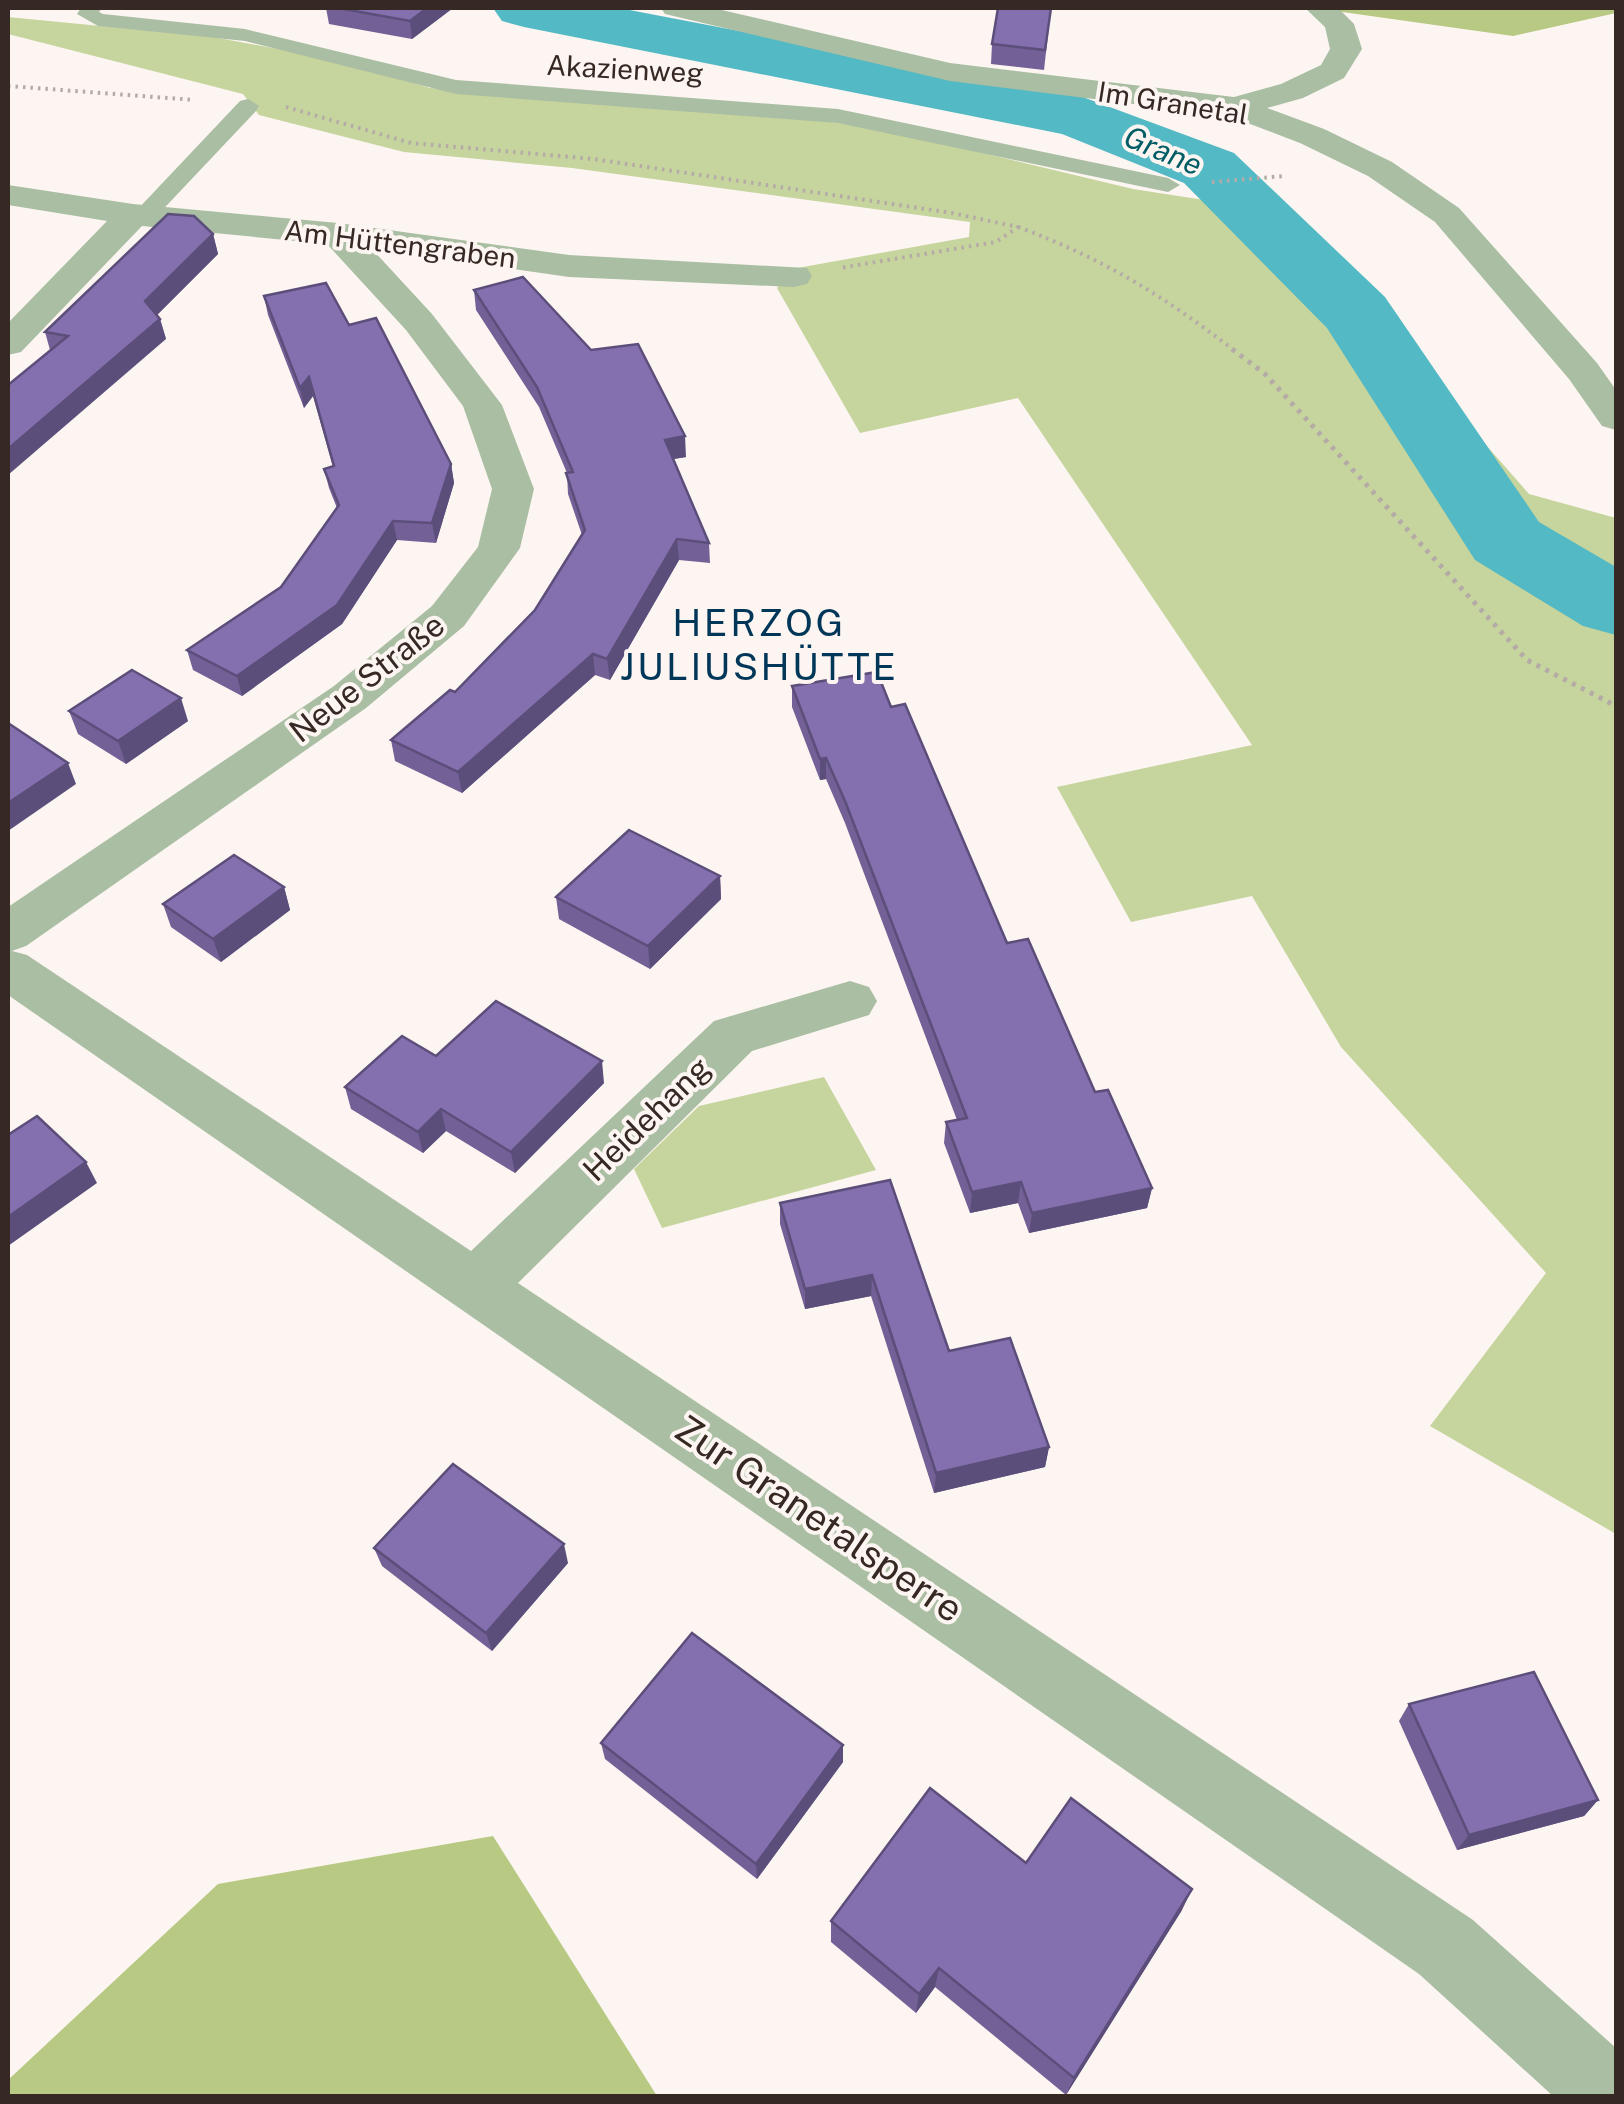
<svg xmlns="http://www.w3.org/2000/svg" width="1624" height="2104" font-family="'Public Sans',sans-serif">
  <rect width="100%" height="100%" fill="#fdf5f1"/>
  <!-- green -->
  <g fill="#c6d49d">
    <polygon points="8,17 213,37 337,60 430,88 597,104 768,112 890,131 1133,189 1269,210 1370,313 1529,494 1616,518 1616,1534 1430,1426 1546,1273 1341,1047 1252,896 1131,922 1057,787 1252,745 1018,398 860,433 777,288 792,269 969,237 970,222 572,168 404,152 259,115 243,94 8,34"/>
    <polygon points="824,1077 876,1170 662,1228 634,1169 699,1106"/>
  </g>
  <!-- forest -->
  <g fill="#b7c982">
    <polygon points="1314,8 1616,8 1616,13 1513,36"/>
    <polygon points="493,1836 657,2096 8,2096 8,2080 218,1884"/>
  </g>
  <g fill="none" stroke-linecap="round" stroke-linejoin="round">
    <!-- river -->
    <polygon fill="#53b9c4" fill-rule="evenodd" points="493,8 619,8 1080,96 1234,153 1385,297 1539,522 1616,567 1616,635 1583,626 1475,560 1327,328 1184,183 1062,134 524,27 502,21"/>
    <!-- path-far1 -->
    <g stroke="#b5aba6" stroke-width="4" stroke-dasharray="2.5 5" stroke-linecap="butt">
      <polyline points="8,86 195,100"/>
      <polyline points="286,107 411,143 594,159 952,213 1018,227 996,242 840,268"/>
      <polyline points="1212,182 1284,176"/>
      <path d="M1018,227C1106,260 1162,295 1235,351"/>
    </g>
    <!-- path -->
    <polyline stroke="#b5aba6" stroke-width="5" stroke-dasharray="4 6" stroke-linecap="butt" points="1232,349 1265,374 1527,660 1616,706"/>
    <!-- lane -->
    <g fill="#aabea3" fill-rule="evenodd">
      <polygon points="81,8 102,8 99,12 103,14 245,29 456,80 838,109 1168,178 1180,185 1168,192 838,123 456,94 245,41 98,26 77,14"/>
      <polygon points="248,99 259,106 256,111 152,221 136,221 132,216 136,211 240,101"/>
    </g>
    <!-- street -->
    <g fill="#aabea3" fill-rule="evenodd">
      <polygon points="661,8 713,8 950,63 1234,97 1281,84 1321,65 1330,49 1325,27 1305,8 1338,8 1354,24 1362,49 1344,78 1303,98 1267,108 1324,129 1392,162 1459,208 1597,363 1616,390 1616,430 1602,426 1569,379 1435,222 1368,176 1300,143 1229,116 950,81 665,14"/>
      <polygon points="8,185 133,204 338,223 569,255 807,268 812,276 807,284 794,287 569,277 372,249 432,314 502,405 534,489 520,548 464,626 366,708 26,946 12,951 27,955 471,1251 714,1021 850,981 869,987 877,1001 869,1015 752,1051 518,1283 1473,1920 1616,2048 1616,2096 1553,2096 1419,1974 8,995 8,907 334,686 432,606 478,547 492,489 463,406 406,330 327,244 142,226 21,352 8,355 8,323 107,221 8,205"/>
    </g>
  </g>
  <!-- wall -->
  <g fill="#726096">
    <polygon points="326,8 453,8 412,39 329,24"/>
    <polygon points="1051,8 1044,70 991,64 992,44"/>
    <polygon points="213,234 218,254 157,315 160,319 166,339 50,350 45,332"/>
    <polygon points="474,290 686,457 674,459 709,543 710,563 679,560 610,680 595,675 462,793 395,761 391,740 455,692 535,610 582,535 568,494 567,473 539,407 476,310"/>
    <polygon points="264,296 349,325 451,464 454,483 436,543 397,540 342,624 242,696 193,670 187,650 281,587 337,508 329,488 324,469 333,467 313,396 304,408 268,315"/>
    <polygon points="792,686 891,707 1007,943 1152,1188 1147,1208 1029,1233 1018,1203 970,1213 944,1143 946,1122 957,1120 845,823 826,779 820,780 792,707"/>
    <polygon points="69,711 188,721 126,764 78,734"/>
    <polygon points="720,876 721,899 650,969 559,919 556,897"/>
    <polygon points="284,887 290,910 221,962 171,927 163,904"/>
    <polygon points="436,1056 604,1083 515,1173 446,1131 423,1153 351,1109 345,1087"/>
    <polygon points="890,1180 949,1351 1049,1447 1045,1467 934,1493 871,1296 805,1309 780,1224 780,1203"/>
    <polygon points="374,1548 568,1563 492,1651 382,1566"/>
    <polygon points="1409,1704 1598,1800 1584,1816 1457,1850 1399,1721"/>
    <polygon points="601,1743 843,1745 843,1762 757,1879 605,1759"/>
    <polygon points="1026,1863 1182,1910 1066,2095 935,1987 916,2013 831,1942 831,1921"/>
  </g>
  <!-- shaded-wall -->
  <g fill="#5c4e7a">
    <polygon points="427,8 453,8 412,39 410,21"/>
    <polygon points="213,234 218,254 151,321 145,301"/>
    <polygon points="160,319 166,339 8,475 8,449"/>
    <polygon points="309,377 313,396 304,408 300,388"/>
    <polygon points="685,436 686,457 667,460 665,440"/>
    <polygon points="451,464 454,483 436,543 432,523"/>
    <polygon points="393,521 397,540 342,624 242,696 237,676"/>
    <polygon points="677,539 679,560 610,680 607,659"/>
    <polygon points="593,654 595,675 462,793 458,772"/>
    <polygon points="181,698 188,721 126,764 118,741"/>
    <polygon points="826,758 826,779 820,780 820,759"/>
    <polygon points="68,763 76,784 8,831 8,803"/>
    <polygon points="720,876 721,899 650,969 648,946"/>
    <polygon points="284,887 290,910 221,962 213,939"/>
    <polygon points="602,1061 604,1083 515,1173 511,1152"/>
    <polygon points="441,1109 446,1131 423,1153 418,1132"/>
    <polygon points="86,1162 97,1183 8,1246 8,1217"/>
    <polygon points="1021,1182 1018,1203 970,1213 972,1192"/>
    <polygon points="1152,1188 1147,1208 1029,1233 1032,1213"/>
    <polygon points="872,1275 871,1296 805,1309 805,1289"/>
    <polygon points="1049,1447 1045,1467 934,1493 936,1473"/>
    <polygon points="564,1544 568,1563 492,1651 486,1633"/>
    <polygon points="843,1745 843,1762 757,1879 756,1864"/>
    <polygon points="1598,1800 1584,1816 1457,1850 1469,1835"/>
    <polygon points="1192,1889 1182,1910 1066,2095 1074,2078"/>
    <polygon points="939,1968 935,1987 916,2013 919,1994"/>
  </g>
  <!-- building -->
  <g fill="#8470ae" stroke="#5c4e7a" stroke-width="2.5">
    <polygon points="338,8 427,8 410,21"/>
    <polygon points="998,8 1051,8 1045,50 992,44"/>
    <polygon points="168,214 194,216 213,234 145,301 160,319 8,449 8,385 68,336 45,332"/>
    <polygon points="523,277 591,350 638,344 685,436 665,440 709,543 677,539 607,659 593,654 458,772 391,740 450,690 455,692 535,610 585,530 566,473 573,472 537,387 474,290"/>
    <polygon points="326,283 349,325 376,318 451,464 432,523 393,521 337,605 237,676 187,650 281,587 339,505 324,469 334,466 309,377 300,388 264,296"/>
    <polygon points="132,670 181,698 118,741 69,711"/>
    <polygon points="877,672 891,707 905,704 1007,943 1028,939 1095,1092 1108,1090 1152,1188 1032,1213 1021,1182 972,1192 946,1122 967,1118 845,801 826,758 820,759 792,686"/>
    <polygon points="8,723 68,763 8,803"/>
    <polygon points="629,830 720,876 648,946 556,897"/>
    <polygon points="234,855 284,887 213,939 163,904"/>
    <polygon points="496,1001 602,1061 511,1152 441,1109 418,1132 345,1087 402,1036 436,1056"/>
    <polygon points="37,1116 86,1162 8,1217 8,1135"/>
    <polygon points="890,1180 949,1351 1010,1338 1049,1447 936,1473 872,1275 805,1289 780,1203"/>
    <polygon points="453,1464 564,1544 486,1633 374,1548"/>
    <polygon points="692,1633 843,1745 756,1864 601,1743"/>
    <polygon points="1534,1672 1598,1800 1469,1835 1409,1704"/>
    <polygon points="930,1788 1026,1863 1071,1798 1192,1889 1074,2078 939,1968 919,1994 831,1921"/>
  </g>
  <g text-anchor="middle" stroke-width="8" stroke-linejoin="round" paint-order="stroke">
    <!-- far-street labels -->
    <g font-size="28" fill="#362822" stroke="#fdf5f1">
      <text transform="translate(625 69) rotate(3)" y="10">Akazienweg</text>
      <text transform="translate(1173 103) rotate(9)" y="10">Im Granetal</text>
      <text transform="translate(400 244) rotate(7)" y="10">Am Hüttengraben</text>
    </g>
    <!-- far-water labels -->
    <g font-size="30" font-style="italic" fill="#005d65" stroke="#fdf5f1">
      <text transform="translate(1163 151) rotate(23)" y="10">Grane</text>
    </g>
    <!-- street labels -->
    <g font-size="32" fill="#362822" stroke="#fdf5f1">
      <text transform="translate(367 678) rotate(-38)" y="11">Neue Straße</text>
      <text transform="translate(647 1119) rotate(-44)" y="11">Heidehang</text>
    </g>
    <!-- quarter labels -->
    <g font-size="38" letter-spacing="2.5" fill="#003759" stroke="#fdf5f1">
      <text x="759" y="636">HERZOG<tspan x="759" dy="44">JULIUSHÜTTE</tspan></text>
    </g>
    <!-- near-street labels -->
    <g font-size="38" fill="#362822" stroke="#fdf5f1">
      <text transform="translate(819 1519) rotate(34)" y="13">Zur Granetalsperre</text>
    </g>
  </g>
  <!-- border -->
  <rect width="1624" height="2104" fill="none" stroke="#362822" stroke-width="20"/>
</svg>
